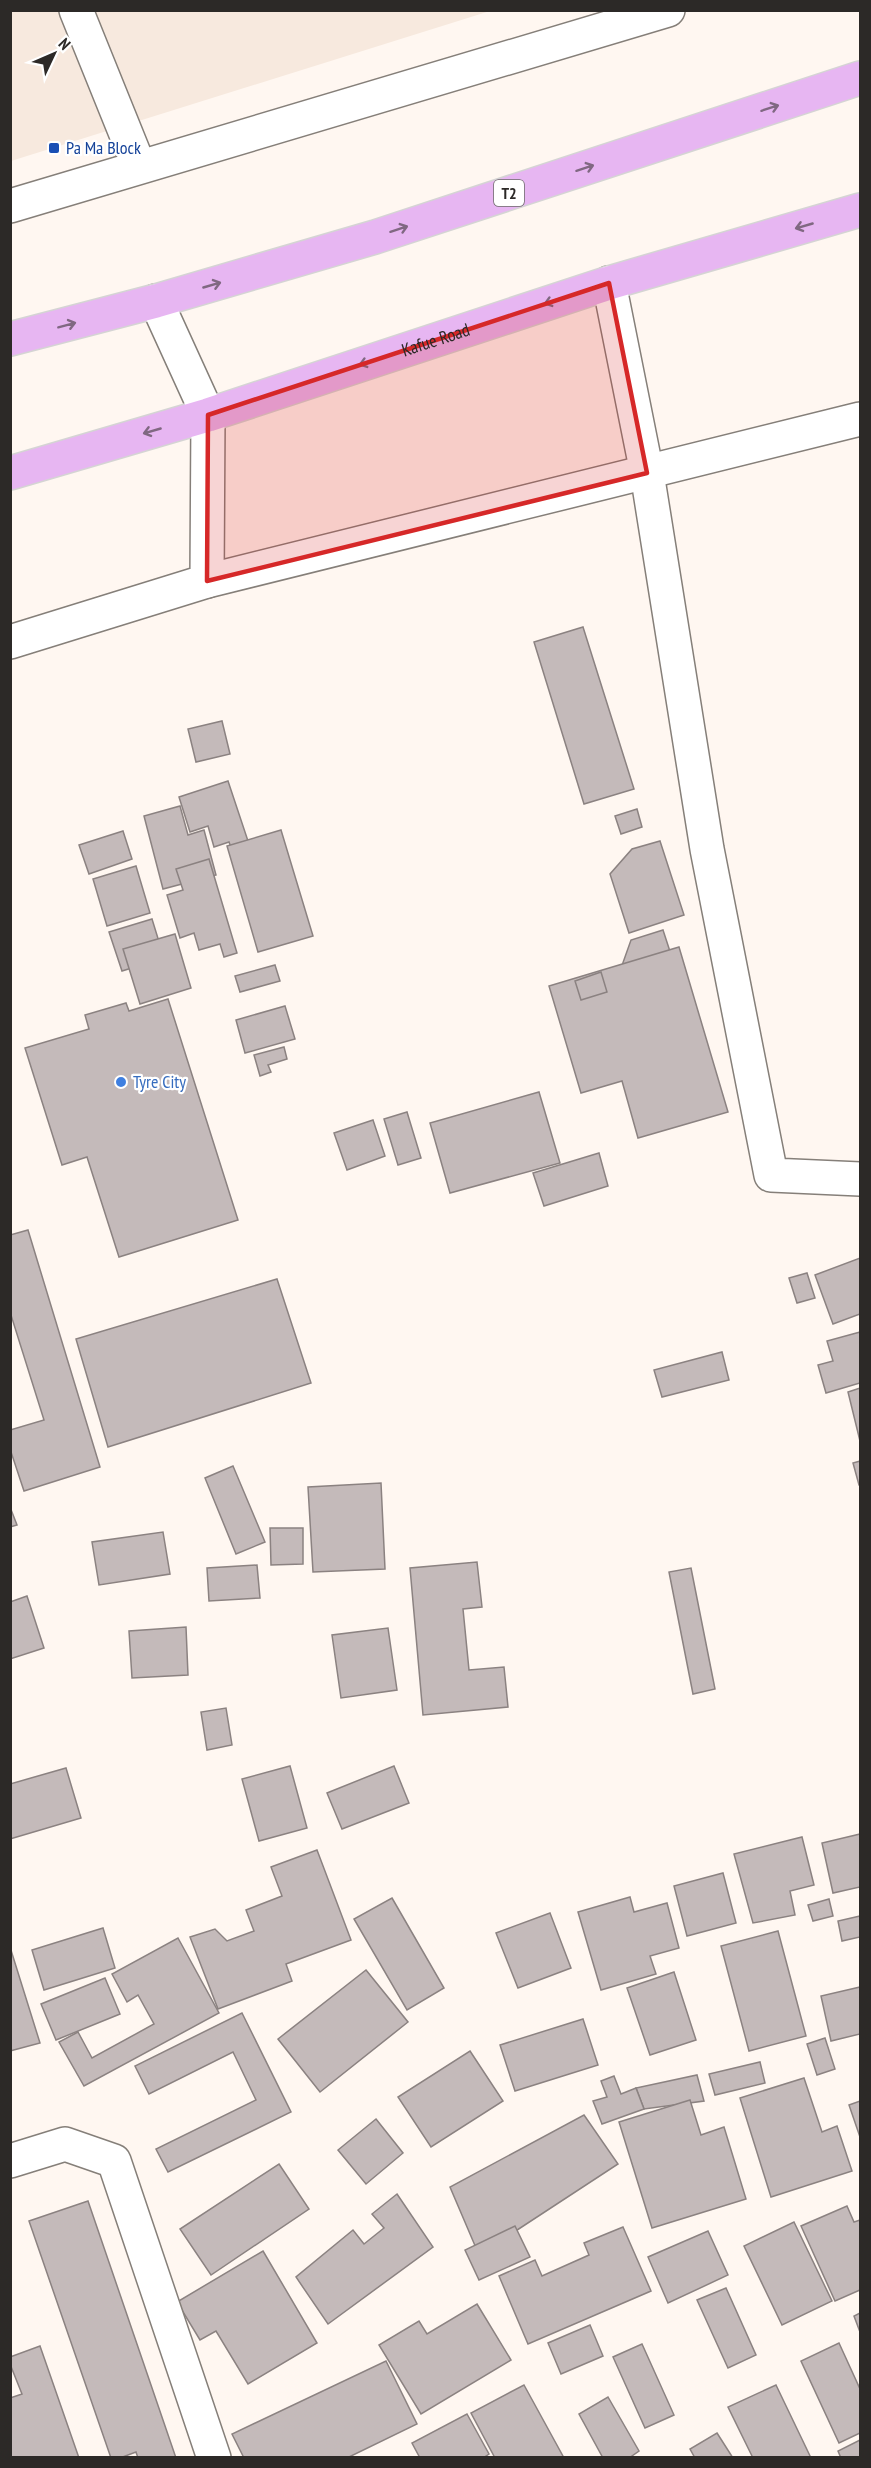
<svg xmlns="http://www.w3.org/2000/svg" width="871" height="2468" font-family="'PT Sans Narrow',sans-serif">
  <rect width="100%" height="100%" fill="#fff7f1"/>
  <!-- built -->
  <polygon fill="#f7e9de" points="11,11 490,11 11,161"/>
  <!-- building -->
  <g fill="#c4baba" stroke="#8b8281" stroke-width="1.5">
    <polygon points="583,627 634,789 584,804 534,642"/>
    <polygon points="222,721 230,754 196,762 188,729"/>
    <polygon points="228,781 250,847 233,853 229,842 214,847 208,826 190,832 179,797"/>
    <polygon points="180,806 188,835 204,830 216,875 163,889 144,816"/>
    <polygon points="637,809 642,827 621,834 615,816"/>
    <polygon points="281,830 313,936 258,952 227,846"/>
    <polygon points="123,831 132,859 89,874 79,845"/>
    <polygon points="660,841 684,915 629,933 610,874 632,849"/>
    <polygon points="209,859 237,953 224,957 220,944 199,950 194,933 180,938 167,895 183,890 176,869"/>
    <polygon points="136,866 150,913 107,926 93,879"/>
    <polygon points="152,919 164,958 122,971 109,932"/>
    <polygon points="663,930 678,976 637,989 620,971 631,940"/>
    <polygon points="175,934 191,988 140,1004 123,949"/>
    <polygon points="679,947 728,1112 638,1138 622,1081 581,1093 549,986"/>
    <polygon points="275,965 280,981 240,992 235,976"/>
    <polygon points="601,972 607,992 581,1000 575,981"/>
    <polygon points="168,999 238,1220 119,1257 87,1157 62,1165 25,1048 89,1029 85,1015 126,1003 129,1011"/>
    <polygon points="285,1006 295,1039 245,1053 236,1020"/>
    <polygon points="284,1047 287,1059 268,1065 271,1072 260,1076 254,1055"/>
    <polygon points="539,1092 560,1163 450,1193 430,1123"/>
    <polygon points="407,1112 421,1158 398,1165 384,1119"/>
    <polygon points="373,1120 385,1156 347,1170 334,1133"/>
    <polygon points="599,1153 608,1186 544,1206 533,1173"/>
    <polygon points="28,1230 100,1467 24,1491 10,1449 10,1430 44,1420 10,1312 10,1235"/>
    <polygon points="860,1258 860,1314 833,1324 815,1275"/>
    <polygon points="807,1273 815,1298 797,1303 789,1278"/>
    <polygon points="277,1279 311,1383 108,1447 76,1339"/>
    <polygon points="860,1332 860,1383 826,1393 818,1365 833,1361 827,1341"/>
    <polygon points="722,1352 729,1380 662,1397 654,1370"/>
    <polygon points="860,1388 860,1441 848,1392"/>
    <polygon points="860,1461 860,1485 859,1485 853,1463"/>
    <polygon points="233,1466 265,1542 236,1554 205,1478"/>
    <polygon points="381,1483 385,1569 313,1572 308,1487"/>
    <polygon points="10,1507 17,1525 10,1527"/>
    <polygon points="270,1528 303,1528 303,1564 271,1565"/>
    <polygon points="163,1532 170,1574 99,1585 92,1542"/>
    <polygon points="477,1562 482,1607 463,1609 469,1670 504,1667 508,1707 423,1715 410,1568"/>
    <polygon points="257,1565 260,1598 209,1601 207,1568"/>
    <polygon points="691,1568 715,1689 693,1694 669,1572"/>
    <polygon points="27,1596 44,1648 10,1659 10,1602"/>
    <polygon points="186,1627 188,1675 132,1678 129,1631"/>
    <polygon points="388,1628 397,1690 341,1698 332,1635"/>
    <polygon points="226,1708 232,1745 207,1750 201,1712"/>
    <polygon points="290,1766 307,1828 259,1841 242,1779"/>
    <polygon points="394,1766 409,1803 342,1829 327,1793"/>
    <polygon points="66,1768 81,1818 10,1839 10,1784"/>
    <polygon points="860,1834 860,1887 833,1893 822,1843"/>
    <polygon points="802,1837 814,1885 790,1891 795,1915 753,1923 734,1854"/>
    <polygon points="317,1850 351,1940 286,1964 292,1981 218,2009 190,1937 215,1929 227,1941 254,1931 246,1910 282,1896 271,1867"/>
    <polygon points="723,1873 736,1923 687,1936 674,1886"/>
    <polygon points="630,1897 634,1912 667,1903 679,1948 650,1956 656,1974 601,1990 578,1912"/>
    <polygon points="392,1898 444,1988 407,2010 354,1919"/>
    <polygon points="829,1899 833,1916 813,1921 808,1905"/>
    <polygon points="550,1913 571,1968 518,1988 496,1933"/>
    <polygon points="860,1916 860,1937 842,1941 838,1921"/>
    <polygon points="103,1928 115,1968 44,1990 32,1950"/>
    <polygon points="778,1931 806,2036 749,2051 721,1946"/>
    <polygon points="178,1938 219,2013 84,2086 59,2042 78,2032 92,2058 154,2024 138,1995 127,2002 112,1974"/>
    <polygon points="10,1947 40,2043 10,2051"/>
    <polygon points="366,1970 408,2022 320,2092 278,2039"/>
    <polygon points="674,1972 696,2040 650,2055 627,1988"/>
    <polygon points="105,1978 120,2014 56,2040 41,2004"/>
    <polygon points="860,1987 860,2034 831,2041 821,1996"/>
    <polygon points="242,2013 291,2112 168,2172 156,2149 256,2100 233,2052 149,2094 135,2066"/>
    <polygon points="583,2019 598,2065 515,2091 500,2045"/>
    <polygon points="825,2038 835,2069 817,2075 807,2044"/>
    <polygon points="470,2051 503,2101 431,2147 398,2097"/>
    <polygon points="760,2062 765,2083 715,2095 709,2074"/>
    <polygon points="697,2075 704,2101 644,2109 636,2088"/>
    <polygon points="614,2076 621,2094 636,2088 644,2109 602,2124 593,2101 607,2097 601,2081"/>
    <polygon points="804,2078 822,2132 837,2126 852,2171 771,2197 740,2098"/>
    <polygon points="690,2100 701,2135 724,2127 746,2199 652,2228 619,2122"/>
    <polygon points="860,2101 860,2137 849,2105"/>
    <polygon points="584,2115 618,2164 479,2255 450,2187"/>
    <polygon points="376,2119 403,2153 366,2184 338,2150"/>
    <polygon points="279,2164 309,2209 211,2275 180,2229"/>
    <polygon points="397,2194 433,2247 328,2324 296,2277 353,2230 364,2244 384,2228 372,2214"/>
    <polygon points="88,2201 176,2458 138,2458 136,2452 120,2458 111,2458 29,2221"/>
    <polygon points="847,2206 854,2222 860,2220 860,2290 835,2301 801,2226"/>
    <polygon points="794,2222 832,2301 782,2325 744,2246"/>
    <polygon points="515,2226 530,2257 479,2280 465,2250"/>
    <polygon points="623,2227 651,2291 528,2344 499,2276 535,2260 542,2276 589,2255 584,2243"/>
    <polygon points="708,2231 728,2275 668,2303 648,2257"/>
    <polygon points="263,2251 317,2343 248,2384 216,2331 200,2340 177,2302"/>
    <polygon points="726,2288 756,2355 728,2368 697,2300"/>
    <polygon points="477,2304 511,2360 421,2414 379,2345 419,2321 427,2334"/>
    <polygon points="860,2313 860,2332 854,2316"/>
    <polygon points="590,2325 603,2356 561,2374 548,2343"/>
    <polygon points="839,2343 860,2389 860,2433 839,2443 801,2361"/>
    <polygon points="642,2344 674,2415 645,2428 613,2357"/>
    <polygon points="40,2346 79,2458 10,2458 10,2398 22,2394 10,2364 10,2357"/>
    <polygon points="386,2361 417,2424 347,2458 244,2458 232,2434"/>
    <polygon points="524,2385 564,2458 495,2458 471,2413"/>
    <polygon points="776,2385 811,2458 753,2458 728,2407"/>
    <polygon points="608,2397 639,2451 629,2458 603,2458 579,2414"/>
    <polygon points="467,2414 489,2454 483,2458 420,2458 412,2443"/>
    <polygon points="717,2433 733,2458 695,2458 690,2449"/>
    <polygon points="860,2440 860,2458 841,2458 838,2451"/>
  </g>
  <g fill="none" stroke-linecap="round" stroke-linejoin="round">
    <defs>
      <g id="minor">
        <polyline points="76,10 139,166"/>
        <polyline points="10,206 668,10"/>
        <polyline points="609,283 647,473 707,849 771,1175 860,1179"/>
        <polyline points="207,581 860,419"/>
        <polyline points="10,642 207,581 208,415 156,301"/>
        <polyline points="10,2161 65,2144 114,2161 214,2458"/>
      </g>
      <g id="primary">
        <polyline points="10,339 156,301 375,237 860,78"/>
        <path id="s1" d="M10,473L208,415L609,283L860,210"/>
      </g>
    </defs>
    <!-- minor casing -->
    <use href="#minor" stroke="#857f79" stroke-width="36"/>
    <!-- primary casing -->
    <use href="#primary" stroke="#d5d4d4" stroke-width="36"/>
    <!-- minor -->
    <use href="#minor" stroke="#fff" stroke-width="33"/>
    <!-- primary -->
    <use href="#primary" stroke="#e7b6f2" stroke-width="33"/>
  </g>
  <!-- one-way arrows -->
  <defs><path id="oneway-shaft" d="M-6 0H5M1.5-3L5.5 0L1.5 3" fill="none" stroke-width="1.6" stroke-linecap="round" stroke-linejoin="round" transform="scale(1.5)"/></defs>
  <g stroke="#806882">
    <use href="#oneway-shaft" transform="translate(770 108) rotate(-18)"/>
    <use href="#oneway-shaft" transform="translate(585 168) rotate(-18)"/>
    <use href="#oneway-shaft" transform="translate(804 226) rotate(164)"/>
    <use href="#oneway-shaft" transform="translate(399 229) rotate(-18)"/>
    <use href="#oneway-shaft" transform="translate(212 285) rotate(-16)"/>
    <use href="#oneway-shaft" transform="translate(553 301) rotate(162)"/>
    <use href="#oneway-shaft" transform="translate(67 325) rotate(-15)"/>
    <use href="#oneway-shaft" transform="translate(368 362) rotate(162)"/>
    <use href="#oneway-shaft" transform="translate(152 431) rotate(164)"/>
  </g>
  <!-- marked area -->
  <path fill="#d62828" fill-opacity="0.2" stroke="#d62828" stroke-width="4.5" stroke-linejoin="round" d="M609,283L647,473L207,581L208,415Z"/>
  <!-- markers -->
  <rect fill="#1a4fb4" stroke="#fff" stroke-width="2" x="48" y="142" width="12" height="12" rx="3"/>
  <circle fill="#3f7fe0" stroke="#fff" stroke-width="2" cx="121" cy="1082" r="6"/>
  <g text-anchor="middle" stroke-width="4.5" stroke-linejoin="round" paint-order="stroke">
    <!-- shield labels -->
    <rect fill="#fff" stroke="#6b6968" stroke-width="1.5" x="494" y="180" width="30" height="26" rx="4.5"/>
    <g font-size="16" font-weight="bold" fill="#2c2927">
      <text x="509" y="199">T2</text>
    </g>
    <!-- transit labels -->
    <g font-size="18" fill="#164399" stroke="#fff" text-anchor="start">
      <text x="66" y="154">Pa Ma Block</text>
    </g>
    <!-- street labels -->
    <g font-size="18" fill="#2c2927" stroke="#fff">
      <text dy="6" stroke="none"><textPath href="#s1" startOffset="446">Kafue Road</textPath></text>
    </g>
    <!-- shop labels -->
    <g font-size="18" fill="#366cbe" stroke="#fff" text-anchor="start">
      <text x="133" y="1088">Tyre City</text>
    </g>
  </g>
  <!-- border -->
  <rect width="871" height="2468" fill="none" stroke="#2c2927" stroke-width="24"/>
  <!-- north arrow -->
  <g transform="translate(54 54) rotate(46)" stroke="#ffffff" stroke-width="4.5" paint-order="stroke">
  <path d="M0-4.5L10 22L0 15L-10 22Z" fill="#2c2927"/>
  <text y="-9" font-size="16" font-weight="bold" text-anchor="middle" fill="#2c2927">N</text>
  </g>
</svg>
